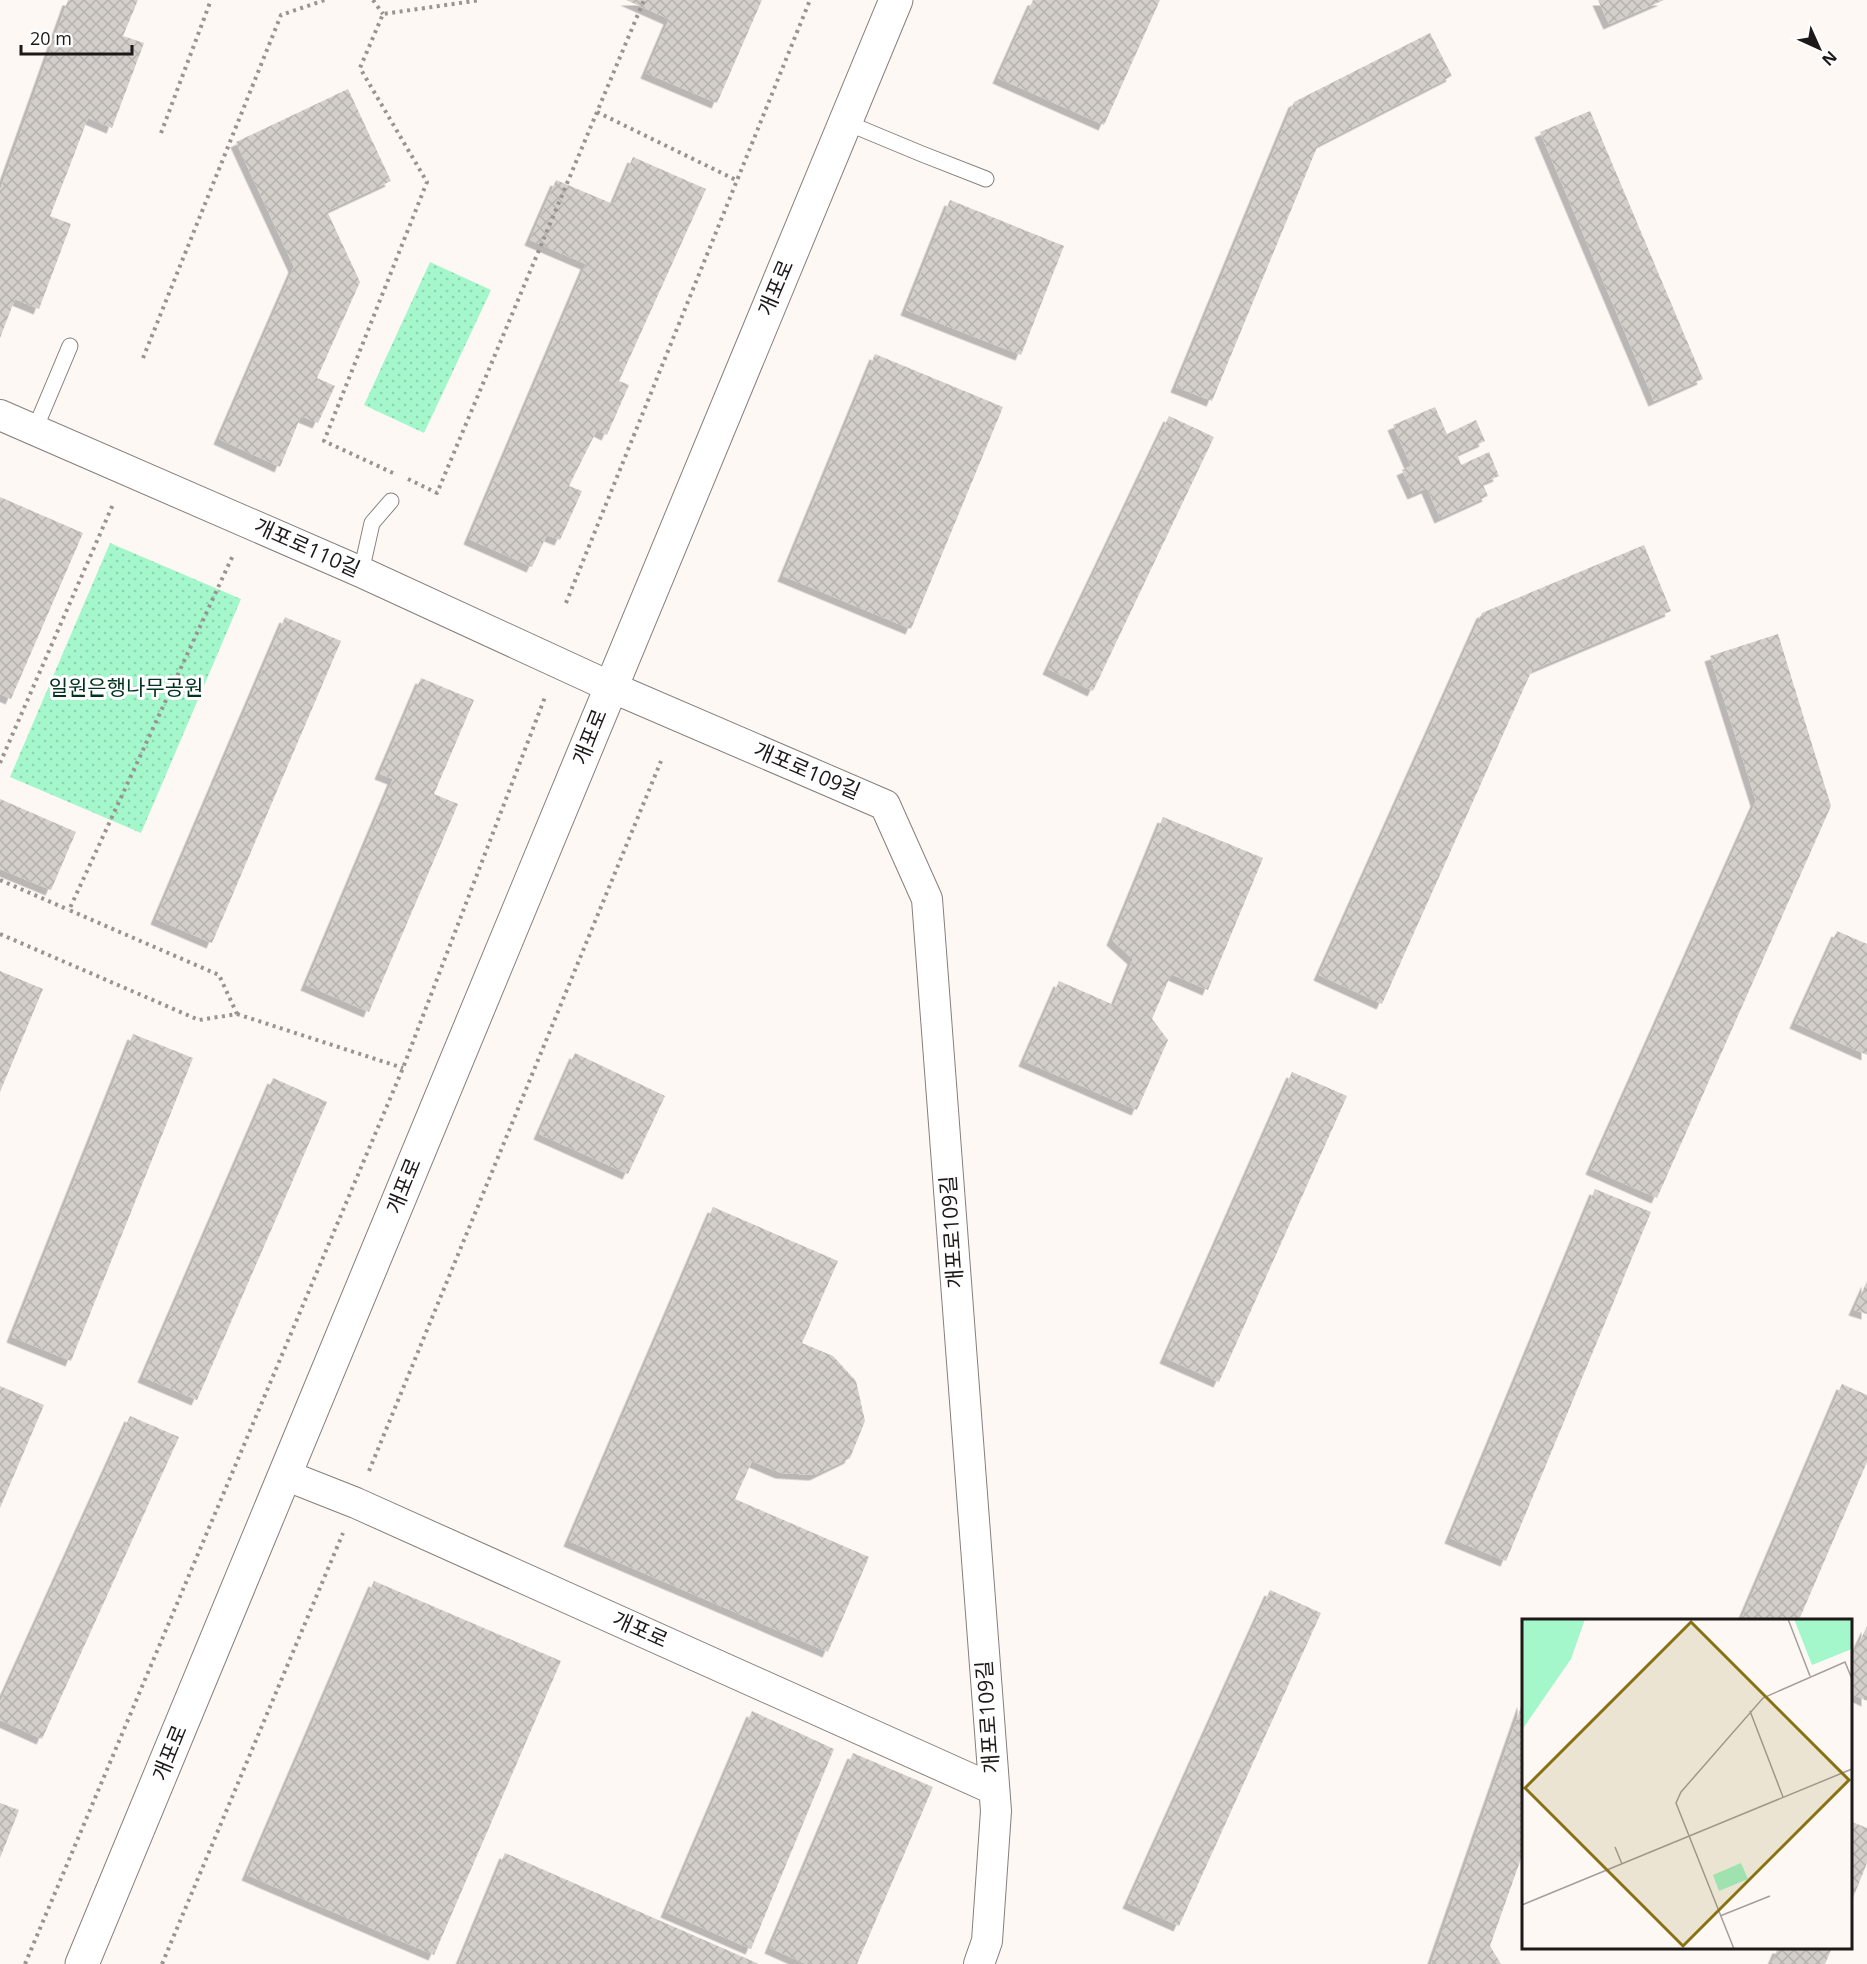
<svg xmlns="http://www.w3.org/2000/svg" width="1867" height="1964" font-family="'Open Sans','Noto Sans KR',sans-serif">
  <defs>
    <pattern id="green-dots" width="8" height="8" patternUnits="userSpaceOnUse" patternTransform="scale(1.5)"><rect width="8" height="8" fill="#a4f6cb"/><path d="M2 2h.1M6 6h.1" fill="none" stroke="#8dd2ae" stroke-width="1.8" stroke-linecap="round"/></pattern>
    <pattern id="building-cross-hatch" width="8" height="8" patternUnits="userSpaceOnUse" patternTransform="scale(1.5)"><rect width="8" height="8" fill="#d4cfca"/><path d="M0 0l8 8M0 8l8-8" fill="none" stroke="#b5b1ad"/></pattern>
    <filter id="shadow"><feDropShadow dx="-5.5" dy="5.5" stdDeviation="0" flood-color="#0004"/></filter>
  </defs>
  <rect width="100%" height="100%" fill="#fef8f5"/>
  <!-- green -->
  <g fill="url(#green-dots)">
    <polygon points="430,262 491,290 424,433 364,405"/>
    <polygon points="110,543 241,599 141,833 10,777"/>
  </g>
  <!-- building -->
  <g fill="url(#building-cross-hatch)" filter="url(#shadow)">
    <polygon points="68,0 138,0 123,36 144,43 112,128 88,118 69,168 50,216 71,224 39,309 15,299 0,338 0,190"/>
    <polygon points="626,0 762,0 717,103 646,73 669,19"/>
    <polygon points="1033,0 1160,0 1104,125 998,78"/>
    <polygon points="1598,0 1664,0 1609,24"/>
    <polygon points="1430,33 1452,76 1318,145 1212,401 1176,387 1294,102"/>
    <polygon points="348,89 391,181 327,211 360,282 317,378 335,386 318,423 301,416 280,467 219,439 294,267 236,142"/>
    <polygon points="1590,111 1703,379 1654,401 1540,132"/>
    <polygon points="633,157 706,189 619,381 629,385 607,435 597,430 569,486 582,491 560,540 547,535 532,567 469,539 586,264 530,240 556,180 613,204"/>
    <polygon points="950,200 1064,246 1021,355 906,310"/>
    <polygon points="875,354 1003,407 911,629 783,576"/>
    <polygon points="1435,407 1447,434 1476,420 1485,441 1457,454 1461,465 1489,452 1499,476 1482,483 1488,496 1440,518 1427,488 1413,494 1402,470 1411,466 1393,425"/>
    <polygon points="1169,416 1214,437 1093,691 1048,669"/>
    <polygon points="0,497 83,533 11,699 0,694"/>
    <polygon points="1644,545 1671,611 1532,670 1382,1004 1319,975 1482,613"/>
    <polygon points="285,617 341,641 212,943 156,919"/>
    <polygon points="1778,634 1831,806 1657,1198 1591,1169 1756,801 1710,656"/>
    <polygon points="421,678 474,700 434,794 458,804 369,1012 306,985 393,779 380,774"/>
    <polygon points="0,799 76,832 51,890 0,869"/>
    <polygon points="1163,817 1263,858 1208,990 1171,974 1152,1019 1168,1040 1137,1110 1024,1061 1059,981 1114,1005 1133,959 1112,940"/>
    <polygon points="1837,931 1867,944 1867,1055 1795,1023"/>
    <polygon points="0,971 43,989 0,1092"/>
    <polygon points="133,1034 193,1058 71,1361 12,1337"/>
    <polygon points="575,1053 665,1096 628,1174 539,1134"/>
    <polygon points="1292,1072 1347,1096 1219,1382 1165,1358"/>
    <polygon points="273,1078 327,1102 197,1400 143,1377"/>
    <polygon points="1595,1189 1651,1212 1506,1561 1450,1538"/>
    <polygon points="713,1207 838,1261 802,1343 833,1356 856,1381 865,1421 850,1458 815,1475 781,1473 752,1461 735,1499 869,1557 828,1652 569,1541"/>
    <polygon points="1867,1281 1867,1314 1854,1310"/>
    <polygon points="1842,1384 1867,1395 1867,1462 1799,1620 1741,1620"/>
    <polygon points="0,1386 44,1405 0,1508"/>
    <polygon points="130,1416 179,1437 42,1739 0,1720 0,1702"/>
    <polygon points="374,1581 561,1661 434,1955 247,1875"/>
    <polygon points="1270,1590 1321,1613 1179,1926 1128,1903"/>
    <polygon points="1867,1626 1867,1701 1850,1693 1850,1662"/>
    <polygon points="1523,1701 1524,1850 1490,1946 1501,1964 1431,1964"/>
    <polygon points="752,1711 834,1749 751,1949 666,1912"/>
    <polygon points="853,1753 933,1787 857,1964 806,1964 770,1948"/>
    <polygon points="0,1803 19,1810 0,1858"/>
    <polygon points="1850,1821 1867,1828 1867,1863 1851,1903"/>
    <polygon points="505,1853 759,1964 459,1964"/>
    <polygon points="1778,1948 1832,1948 1825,1964 1771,1964"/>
  </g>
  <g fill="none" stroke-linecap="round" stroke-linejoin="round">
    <defs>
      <g id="lane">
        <polyline points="845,122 922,154 986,179"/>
        <polyline points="35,429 70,346"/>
        <polyline points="361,572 372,523 391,501"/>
      </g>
      <g id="street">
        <polyline points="0,415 361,572 611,687 885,805 927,899 996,1811 987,1941 979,1964"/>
        <polyline points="285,1475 356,1503 993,1789"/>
      </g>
      <polyline id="secondary" points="82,1964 896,0"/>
    </defs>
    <!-- lane casing -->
    <use href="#lane" stroke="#867f7c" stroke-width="17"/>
    <!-- street casing -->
    <use href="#street" stroke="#867f7c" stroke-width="32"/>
    <!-- secondary casing -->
    <use href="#secondary" stroke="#867f7c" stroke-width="35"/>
    <!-- path -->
    <g stroke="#999492" stroke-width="4" stroke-dasharray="3 4.5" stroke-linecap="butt">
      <polyline points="373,0 383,14"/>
      <polyline points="597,112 736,180"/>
      <polyline points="161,133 211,0"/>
      <polyline points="143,358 281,15 325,0"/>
      <polyline points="393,473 324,441 427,182 360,68 383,14 481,0"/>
      <polyline points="408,479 437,493 644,0"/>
      <polyline points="566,603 810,0"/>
      <polyline points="0,763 114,502"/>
      <polyline points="0,880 69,910"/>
      <polyline points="0,934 199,1020 237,1014 219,975 69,910 234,553"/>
      <polyline points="237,1014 403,1068"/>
      <polyline points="369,1471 661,761"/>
      <polyline points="25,1964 403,1068 545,697"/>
      <polyline points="162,1964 343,1533"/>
    </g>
    <!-- lane -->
    <use href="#lane" stroke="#fff" stroke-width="15"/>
    <!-- street -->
    <use href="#street" stroke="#fff" stroke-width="30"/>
    <!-- secondary -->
    <use href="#secondary" stroke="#fff" stroke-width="33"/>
  </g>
  <g text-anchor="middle" stroke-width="6" stroke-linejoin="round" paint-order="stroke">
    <!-- street labels -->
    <g font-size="21" fill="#1c1918" stroke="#fff">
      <text transform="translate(776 288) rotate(-67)" y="7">개포로</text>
      <text transform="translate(307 548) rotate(24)" y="7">개포로110길</text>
      <text transform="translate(590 737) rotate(-68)" y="7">개포로</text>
      <text transform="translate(807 771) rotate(23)" y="7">개포로109길</text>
      <text transform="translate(404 1186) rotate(-68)" y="7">개포로</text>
      <text transform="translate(952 1232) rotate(-94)" y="7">개포로109길</text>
      <text transform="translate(640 1630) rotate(24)" y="7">개포로</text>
      <text transform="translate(988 1717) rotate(-94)" y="7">개포로109길</text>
      <text transform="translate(170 1753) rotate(-68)" y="7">개포로</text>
    </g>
    <!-- park labels -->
    <g font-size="21" fill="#02331f" stroke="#fff">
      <text x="126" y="695">일원은행나무공원</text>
    </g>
  </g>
  <!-- overview -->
  <g transform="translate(1522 1619)">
    <rect width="330" height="330" fill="#fef8f5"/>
    <path d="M0,0H63L49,40L0,111ZM330,0V30L290,46L272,0ZM219,244L226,260L197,272L191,256Z" fill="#a4f6cb"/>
    <path fill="none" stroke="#a49f9d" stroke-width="1.5" d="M266,0L288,57M228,92L261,178M93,228L100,245M0,286L330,150M198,297L248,277M212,330L154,184L159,173L241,79L323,43L330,60"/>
    <path fill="#877112" fill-opacity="0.15" stroke="#877112" stroke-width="3" d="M169,3L327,161L161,327L3,169Z"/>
    <rect width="330" height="330" fill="none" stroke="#1c1918" stroke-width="3"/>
  </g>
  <!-- north arrow -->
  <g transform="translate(1819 48) rotate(135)" stroke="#ffffff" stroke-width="4.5" paint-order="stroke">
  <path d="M0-4.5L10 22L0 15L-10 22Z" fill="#1c1918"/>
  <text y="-9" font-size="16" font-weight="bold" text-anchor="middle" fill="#1c1918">N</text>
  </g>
  <!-- scale -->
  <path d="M21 45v9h111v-9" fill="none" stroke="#1c1918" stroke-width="3"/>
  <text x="30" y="45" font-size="18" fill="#1c1918" stroke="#ffffff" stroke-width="4.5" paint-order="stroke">20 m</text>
</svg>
